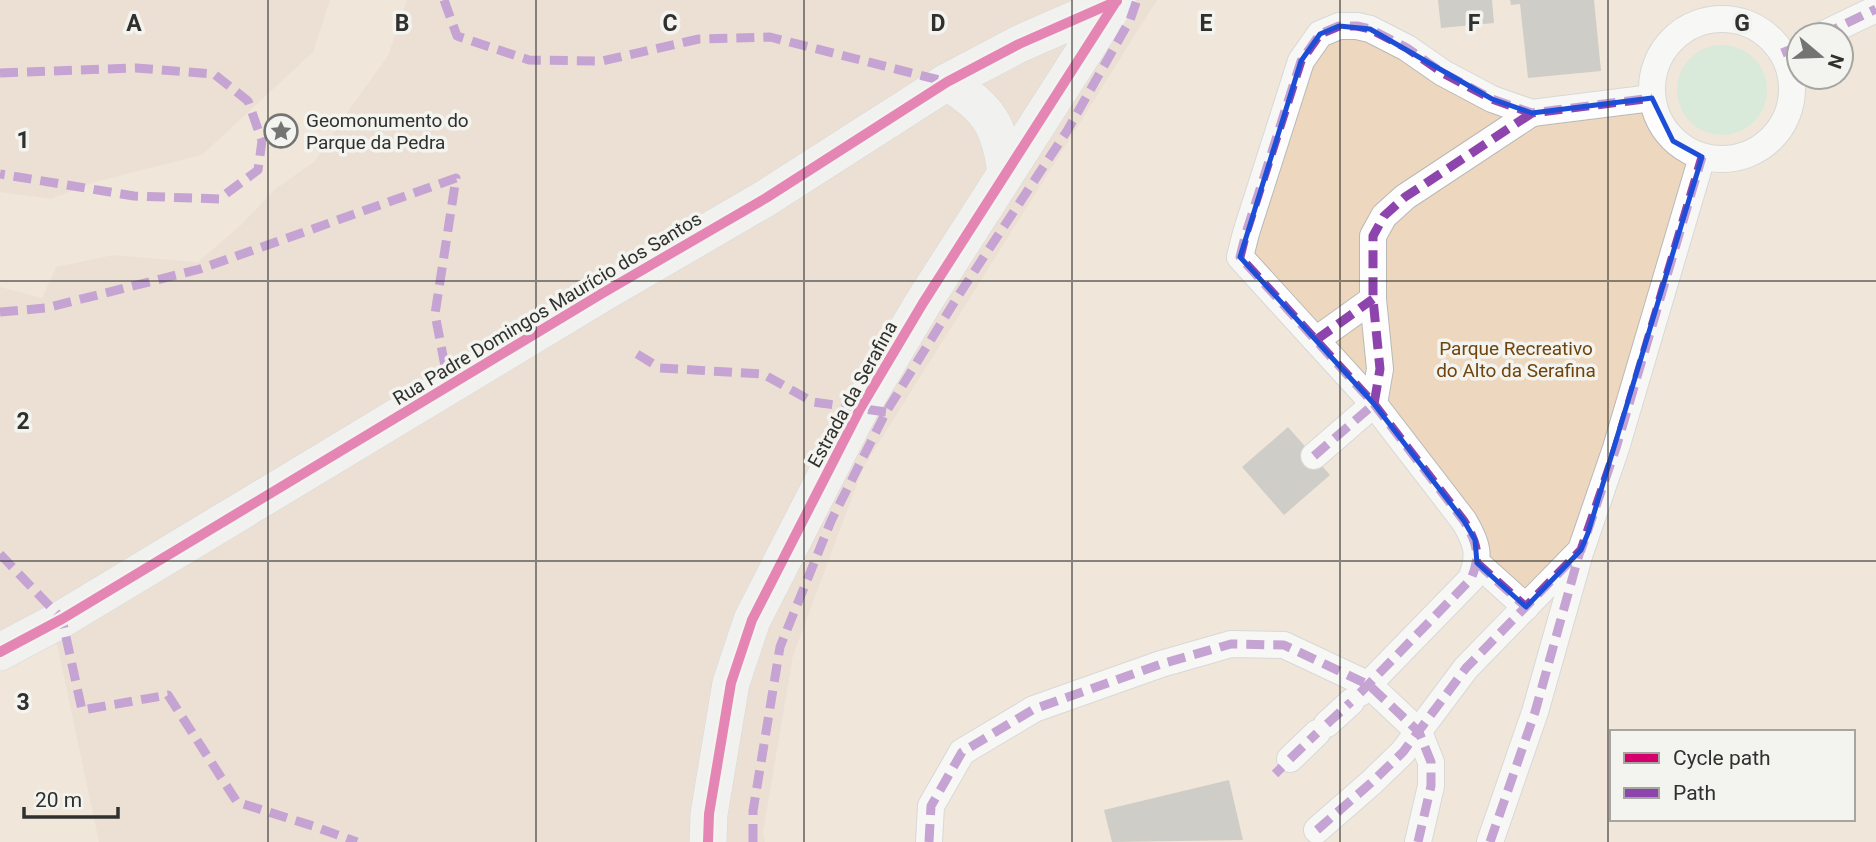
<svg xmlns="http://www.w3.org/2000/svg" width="1876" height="842" font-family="Roboto,sans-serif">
  <rect width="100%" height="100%" fill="#f2f3f0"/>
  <!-- green -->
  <path fill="#edd7bf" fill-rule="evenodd" d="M0,0H1876V842H0ZM1799,35H1841V77H1799ZM1612,732H1853V819H1612Z"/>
  <!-- forest -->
  <g fill="#e4cbb1">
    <polygon points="0,0 330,0 313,52 202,155 95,182 51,199 0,192"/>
    <polygon points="407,0 1157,0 863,468 793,656 763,832 765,842 99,842 57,644 0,652 0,287 42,298 56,267 113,255 198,262 242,224 274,190 315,161 351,107 388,56"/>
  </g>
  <!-- water -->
  <circle fill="#bbdfbe" cx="1722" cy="90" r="45"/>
  <!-- building -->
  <g fill="#a4a094">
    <polygon points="1438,0 1492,0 1494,23 1441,28"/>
    <polygon points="1510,0 1594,0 1601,71 1528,78 1520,4 1511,5"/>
    <polygon points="1288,427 1330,475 1284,515 1242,467"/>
    <polygon points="1229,780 1243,840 1112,842 1104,810"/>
  </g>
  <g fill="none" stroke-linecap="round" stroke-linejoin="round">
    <defs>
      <g id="street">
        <circle cx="1722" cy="89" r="70"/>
        <polyline points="1822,35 1876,9"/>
        <polyline points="1316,340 1373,299"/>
        <polyline points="1314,456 1374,404 1380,369 1373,299 1373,236 1384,216 1405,197 1532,113"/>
        <polyline points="1477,563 1526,607"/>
        <path d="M1360,693L1471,579C1481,555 1477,543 1464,521L1374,404L1240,257L1246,233L1301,61L1320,34L1339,26H1357L1370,29L1407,48L1443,73L1492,99L1532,113L1652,98"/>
        <polyline points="1327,724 1351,702"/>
        <polyline points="1290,759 1317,733"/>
        <polyline points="1317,830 1372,782 1403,752 1466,668 1581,550 1616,448 1702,157"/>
        <polyline points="929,842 931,806 962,752 1034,709 1161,664 1231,644 1284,645 1369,685 1419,732 1431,762 1431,786 1418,842"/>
        <polyline points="1490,842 1535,712 1580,553"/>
      </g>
      <g id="secondary">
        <path d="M947,82C988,107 1000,125 1006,173"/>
        <polyline points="0,652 62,619 601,294 766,198 947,82 1019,44 1117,1"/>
        <polyline points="708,842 709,814 731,683 752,620 860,409 923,303 1117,0"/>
      </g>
    </defs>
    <!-- street casing -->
    <use href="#street" stroke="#b8b9b7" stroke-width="28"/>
    <!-- secondary casing -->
    <use href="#secondary" stroke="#b8b9b7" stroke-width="38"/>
    <!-- street -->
    <use href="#street" stroke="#fdfdfd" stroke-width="26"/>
    <!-- secondary -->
    <use href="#secondary" stroke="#eff0ed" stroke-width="37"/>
    <!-- quiet -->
    <g stroke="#8e44ad" stroke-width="9" stroke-dasharray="18 9" stroke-linecap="butt">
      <polyline points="444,0 457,36 529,60 602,61 699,39 770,37 947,82"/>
      <polyline points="1822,35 1876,9"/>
      <polyline points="1782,53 1799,46"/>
      <polyline points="0,73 136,68 214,74 248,101 262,141 258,170 219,199 134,196 0,174"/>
      <polyline points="0,312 46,308 200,269 456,178 435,314 449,387"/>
      <polyline points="1316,340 1373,299"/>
      <polyline points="637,354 660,368 763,374 813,402 886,412"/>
      <polyline points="1314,456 1374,404 1380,369 1373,299 1373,236 1384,216 1405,197 1532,113"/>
      <polyline points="0,554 62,619 82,710 168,695 237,802 313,826 357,842"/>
      <polyline points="1477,563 1526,607"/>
      <path d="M1360,693L1471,579C1481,555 1477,543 1464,521L1374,404L1240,257L1246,233L1301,61L1320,34L1339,26H1357L1370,29L1407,48L1443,73L1492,99L1532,113L1652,98"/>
      <polyline points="1327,724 1351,702"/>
      <polyline points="1290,759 1317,733"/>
      <polyline points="1275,774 1282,767"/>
      <polyline points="1317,830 1372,782 1403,752 1466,668 1581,550 1616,448 1702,157"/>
      <polyline points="753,842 753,811 780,647 831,521 886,412 960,293 1067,131 1130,20 1137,0"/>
      <polyline points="929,842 931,806 962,752 1034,709 1161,664 1231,644 1284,645 1369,685 1419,732 1431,762 1431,786 1418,842"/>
      <polyline points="1490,842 1535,712 1580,551"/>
    </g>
    <defs>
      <g id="cycleway">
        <polyline points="0,652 62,619 601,294 766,198 947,82 1019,44 1117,1"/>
        <polyline points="708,842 709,814 731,683 752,620 860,409 923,303 1117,0"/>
      </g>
    </defs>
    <!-- cycleway casing -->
    <use href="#cycleway" stroke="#f3f4ef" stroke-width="15"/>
    <!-- cycleway -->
    <use href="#cycleway" stroke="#d6006c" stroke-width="10"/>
  </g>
  <!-- marked area -->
  <path d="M0 0H1876V842H0ZM1339,26L1370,29L1492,99L1532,113L1652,98L1673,141L1702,157L1588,533L1581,550L1526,607L1477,563L1475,540L1464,521L1374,404L1240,257L1301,61L1320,34Z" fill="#f2f3f0" fill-opacity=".55" fill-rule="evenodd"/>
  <path fill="none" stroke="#1d4ed8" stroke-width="5" stroke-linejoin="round" d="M1339,26L1370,29L1492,99L1532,113L1652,98L1673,141L1702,157L1588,533L1581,550L1526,607L1477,563L1475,540L1464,521L1374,404L1240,257L1301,61L1320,34Z"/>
  <!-- grid -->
  <path fill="none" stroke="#30302e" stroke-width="2" stroke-opacity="0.55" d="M268,0V842M536,0V842M804,0V842M1072,0V842M1340,0V842M1608,0V842M0,281H1876M0,561H1876"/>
  <!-- icons -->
  <defs>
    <symbol id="sight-ring" viewBox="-11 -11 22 22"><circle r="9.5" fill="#f3f4ef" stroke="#747472" stroke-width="1.5"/><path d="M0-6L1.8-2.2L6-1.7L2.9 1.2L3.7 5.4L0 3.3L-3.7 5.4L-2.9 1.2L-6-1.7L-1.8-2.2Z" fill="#747472"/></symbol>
  </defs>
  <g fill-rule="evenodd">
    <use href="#sight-ring" x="262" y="112" width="38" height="38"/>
  </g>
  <g text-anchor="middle" stroke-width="7" stroke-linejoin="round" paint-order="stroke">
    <!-- poi labels -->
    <g font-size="19" fill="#30302e" stroke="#f3f4ef" text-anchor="start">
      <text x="306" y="127">Geomonumento do<tspan x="306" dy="22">Parque da Pedra</tspan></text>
    </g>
    <!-- street labels -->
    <g font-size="19" fill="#30302e" stroke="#f3f4ef">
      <text transform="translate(547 308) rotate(-31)" y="7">Rua Padre Domingos Maurício dos Santos</text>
      <text transform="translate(852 394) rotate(-61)" y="7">Estrada da Serafina</text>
    </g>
    <!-- park labels -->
    <g font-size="19" fill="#70440c" stroke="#f3f4ef">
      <text x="1516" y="355">Parque Recreativo<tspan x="1516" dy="22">do Alto da Serafina</tspan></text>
    </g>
  </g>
  <g font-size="23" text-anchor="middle" font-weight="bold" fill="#30302e" stroke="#f3f4ef" stroke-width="7" stroke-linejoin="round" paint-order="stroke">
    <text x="134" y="31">A</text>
    <text x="402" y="31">B</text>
    <text x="670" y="31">C</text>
    <text x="938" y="31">D</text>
    <text x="1206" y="31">E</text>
    <text x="1474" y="31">F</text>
    <text x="1742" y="31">G</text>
    <text x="23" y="148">1</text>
    <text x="23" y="429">2</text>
    <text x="23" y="710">3</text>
  </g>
  <!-- legend -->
  <rect x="1610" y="730" width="245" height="91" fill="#f3f4ef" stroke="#a5a6a2" stroke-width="2"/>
  <rect x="1624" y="753" width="35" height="10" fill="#d6006c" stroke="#a5a6a2" stroke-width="2"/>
  <text x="1673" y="765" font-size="21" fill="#30302e">Cycle path</text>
  <rect x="1624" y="788" width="35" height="10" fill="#8e44ad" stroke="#a5a6a2" stroke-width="2"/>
  <text x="1673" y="800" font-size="21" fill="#30302e">Path</text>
  <!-- north arrow -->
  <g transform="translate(1820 56) rotate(109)"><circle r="33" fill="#f3f4ef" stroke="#a5a6a2" stroke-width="2"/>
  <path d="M0-5L12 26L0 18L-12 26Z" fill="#747472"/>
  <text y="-10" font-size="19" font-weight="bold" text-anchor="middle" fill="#30302e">N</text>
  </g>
  <!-- scale -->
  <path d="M24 807v10h94v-10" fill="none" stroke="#30302e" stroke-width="3.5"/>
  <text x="35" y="807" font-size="21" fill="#30302e" stroke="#f3f4ef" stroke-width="5" paint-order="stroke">20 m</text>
</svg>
